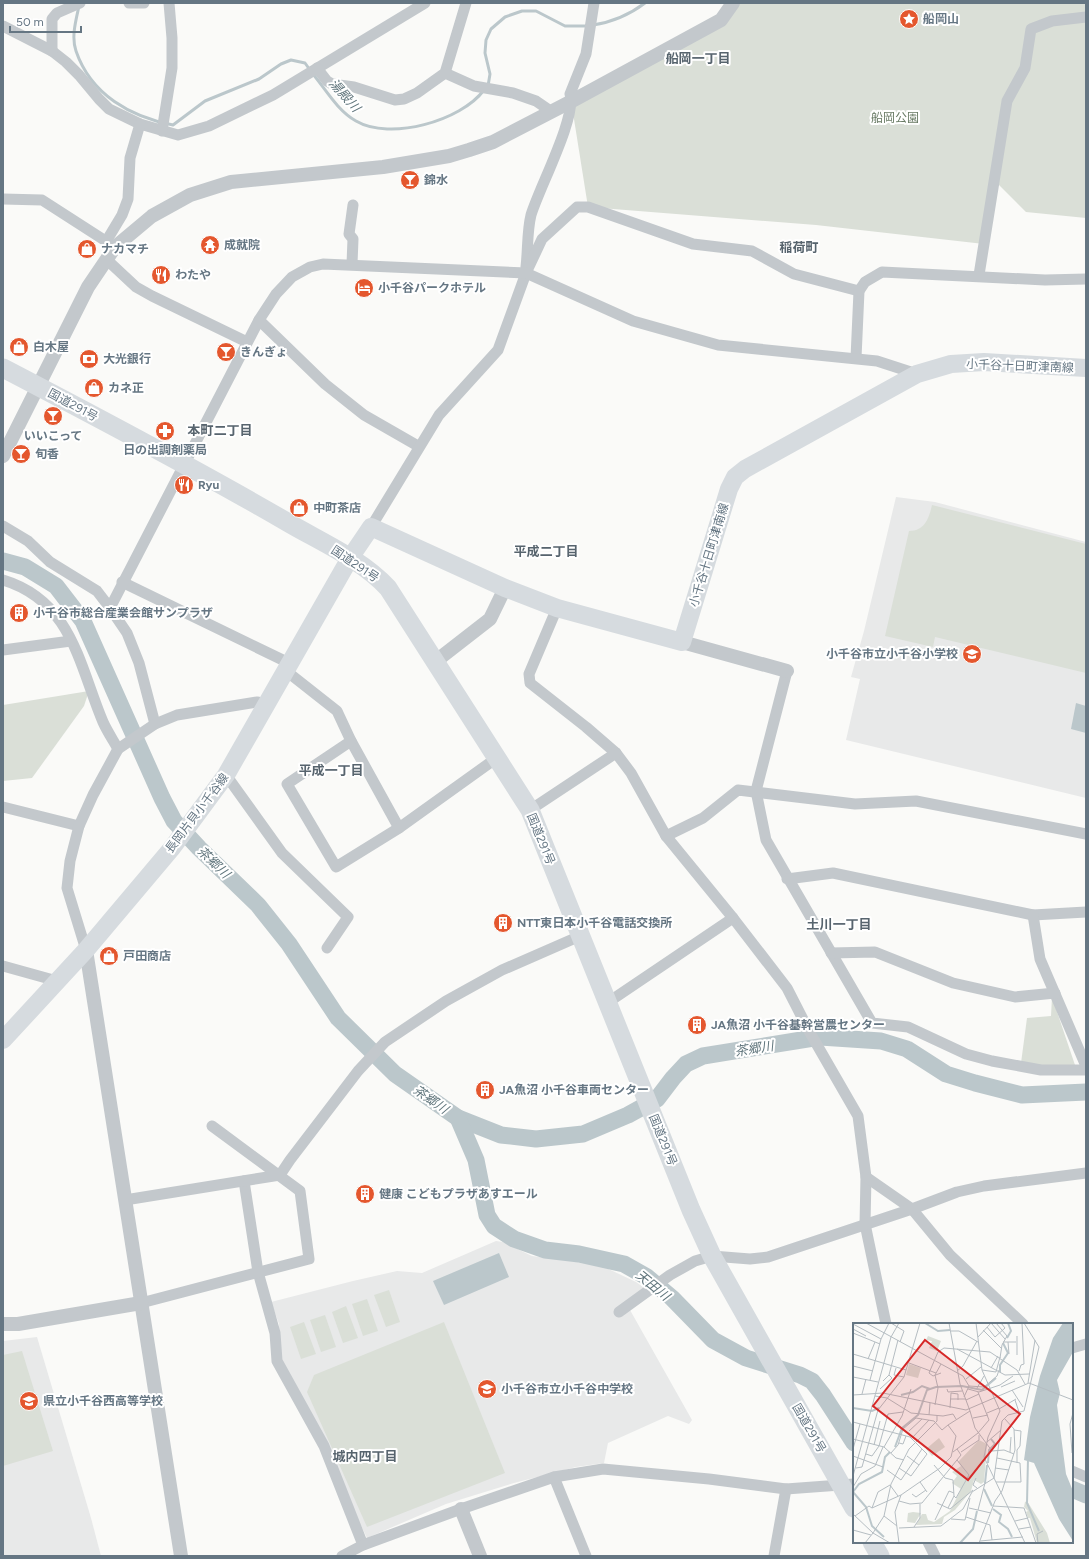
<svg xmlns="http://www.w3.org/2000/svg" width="1089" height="1559" font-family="Figtree,'Noto Sans JP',sans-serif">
  <rect width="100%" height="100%" fill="#fafaf8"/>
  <!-- built -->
  <g fill="#e8e9e9">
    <polygon points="896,497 935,502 1086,542 1086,798 846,740 860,679 851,677 864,631"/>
    <polygon points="496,1241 503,1242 532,1256 600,1265 636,1282 653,1294 630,1310 692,1420 689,1424 668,1416 608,1443 604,1463 576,1467 514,1483 446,1504 367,1538 281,1362 279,1324 271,1302 353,1281 397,1271 422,1273"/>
    <polygon points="37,1337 91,1518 101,1556 3,1556 3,1341"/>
  </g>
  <!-- green -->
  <g fill="#dadfd7">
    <polygon points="733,3 1086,3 1086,218 1026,212 994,180 984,244 816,225 588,207 570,94 721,20"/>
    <path d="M932,505L1086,544V673L935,637L933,647L885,636L909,531C925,531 929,518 932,505Z"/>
    <polygon points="89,691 84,706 32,778 3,781 3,705"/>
    <polygon points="1052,997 1075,1065 1041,1067 1021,1063 1027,1018 1051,1016"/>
    <polygon points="389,1290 400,1322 386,1327 374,1295"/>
    <polygon points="367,1299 378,1331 363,1336 352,1304"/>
    <polygon points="346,1306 358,1338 343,1343 332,1312"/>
    <polygon points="325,1315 336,1347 321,1352 310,1320"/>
    <polygon points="304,1322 316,1354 301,1359 290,1327"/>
    <polygon points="444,1322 505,1473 367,1527 307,1392 314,1375"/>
    <polygon points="22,1351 53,1451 3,1466 3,1355"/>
  </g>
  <!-- water -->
  <g fill="#bbc7cb">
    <polygon points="1076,703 1086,706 1086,733 1071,729"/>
    <polygon points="499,1253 509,1277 444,1305 433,1281"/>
  </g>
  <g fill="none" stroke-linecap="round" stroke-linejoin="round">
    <!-- stream -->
    <g stroke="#bbc7cb" stroke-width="3">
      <path d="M79,6C76,20 71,37 76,51C91,95 131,117 173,125L205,101L259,79L281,64L291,60L305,63L310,70"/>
      <path d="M593,25C613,22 629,15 645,3"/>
      <path d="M313,74C326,90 338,111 356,121C390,141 461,121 484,90"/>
      <polyline points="488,86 490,74 485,53 486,40 491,29 505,17 522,11 536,11 565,26 587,26"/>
    </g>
    <!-- river -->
    <g stroke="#bbc7cb" stroke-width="17">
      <polyline points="3,561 25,567 56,586 83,621 162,798 174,821 199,848 258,905 289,944 338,1018 395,1074 458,1118 501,1135 536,1139 583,1134 628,1115 657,1099 673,1078 686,1064 703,1056 820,1037 881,1041 907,1049 946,1074 975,1083 1022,1095 1086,1092"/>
      <polyline points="458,1118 476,1160 487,1215 494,1226 514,1239 545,1250 579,1254 624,1264 647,1277 672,1298 713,1340 746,1358 800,1375 812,1381 823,1395 854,1443"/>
      <polyline points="1072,1489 1086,1495"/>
    </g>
    <!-- minor -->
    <g stroke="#c3c8cc" stroke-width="11">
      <polyline points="129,3 144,3"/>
      <polyline points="3,26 52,51 66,62 79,75 99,99 109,109 140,124 178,135 209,126 273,95 425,3"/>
      <polyline points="52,51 52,19 57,13 80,3"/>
      <polyline points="317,68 327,81 332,84 354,87 395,100 404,99 417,93 445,73 466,3"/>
      <polyline points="445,73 474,86 513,93 536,101 552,112"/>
      <polyline points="162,131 172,68 172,38 169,3"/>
      <polyline points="3,199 42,200 115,247"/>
      <polyline points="107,240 122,215 128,199 130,158 140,124"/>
      <polyline points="106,259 136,287 152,296 247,342"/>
      <polyline points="352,264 353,239 349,234 353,205"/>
      <path d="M526,267C528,250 527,231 531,215C539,188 577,117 570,94L586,54L594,3"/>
      <polyline points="979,275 1007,101 1025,68 1031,29 1052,21 1086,17"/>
      <polyline points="259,320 325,384 364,415 418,446"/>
      <polyline points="856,358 859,291 865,282 882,272 1045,280 1086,279"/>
      <polyline points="3,526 28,541 50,562 97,591 110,608 127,633 139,663 155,724"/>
      <polyline points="371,527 439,415 498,350 526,273 542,239 577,207 588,207 693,244 752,251 794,274 859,291"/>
      <path d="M3,580C72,601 79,665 103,722C107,731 113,740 118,749"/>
      <polyline points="122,582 289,663"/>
      <polyline points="110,608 259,320 276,294 292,277 310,267 323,264 526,273 633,321 718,345 877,361 917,374"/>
      <polyline points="557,608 529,674 530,683 586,727 616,753 631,773 666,836 733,918 787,988 809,1031 858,1116 866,1177 865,1224 886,1324"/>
      <polyline points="3,650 71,641"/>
      <polyline points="285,670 337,711 351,741 399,828"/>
      <polyline points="787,671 756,791 766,840 872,1023 908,1027 966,1054 992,1061 1041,1070 1086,1070"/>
      <polyline points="351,741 287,784 336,867 399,828 498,757"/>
      <polyline points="226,775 282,853 348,917 327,948"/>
      <polyline points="3,807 79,826"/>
      <polyline points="530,810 616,753"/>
      <polyline points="666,836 703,818 738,790 855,804 916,801 1086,834"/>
      <polyline points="787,879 833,873 1033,915 1086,912"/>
      <polyline points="1033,915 1040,959 1086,1066"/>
      <polyline points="86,950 67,888 70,861 79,826 93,795 118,749 155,724 177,715 257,702 267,704"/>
      <polyline points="831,953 875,952 953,983 1015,997 1055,993"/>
      <polyline points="3,966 57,981"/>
      <polyline points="607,1003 733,918"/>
      <polyline points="866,1177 912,1209 950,1255 1023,1324"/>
      <polyline points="244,1181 258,1272 275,1333 277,1361 324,1446 363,1545"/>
      <polyline points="125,1200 280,1175 290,1160 358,1071 385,1042 446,1001 502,970 580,936"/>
      <polyline points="141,1303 309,1259 300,1191 212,1126"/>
      <polyline points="619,1312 670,1275 695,1261 712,1256 750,1259 768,1257 912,1209 957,1192 984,1186 1086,1173"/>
      <polyline points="1072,1348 1086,1344"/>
      <polyline points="1072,1471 1086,1477"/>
      <polyline points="554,1477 586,1556"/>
      <polyline points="928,1542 935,1556"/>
      <polyline points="342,1556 363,1545 461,1509 554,1477 603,1469 709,1479 786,1489 854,1484"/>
      <polyline points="774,1556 786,1489"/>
    </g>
    <!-- tertiary -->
    <g stroke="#c3c8cc" stroke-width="14">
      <polyline points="3,456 88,287 115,247 152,216 190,195 231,182 383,167 449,156 469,150 493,142 572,101 721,20 733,3"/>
      <polyline points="682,642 787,671"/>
      <polyline points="436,661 490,619 505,588"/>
      <polyline points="86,950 181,1556"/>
      <polyline points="3,1324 18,1324 141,1303"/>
      <polyline points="461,1509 480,1556"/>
    </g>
    <!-- primary -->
    <polyline stroke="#d6dbdf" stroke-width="18" points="3,1040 86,950 172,848 226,775 350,558 371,527 505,588 557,608 682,642 729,489 735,477 745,469 917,374 951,364 984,362 1086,368"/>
    <!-- trunk -->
    <g stroke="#d6dbdf" stroke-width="19">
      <path d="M3,368C99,418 194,468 287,522C321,542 361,559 388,588L530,810L691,1210L712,1256L854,1508"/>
      <polyline points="872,1542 880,1556"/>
    </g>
  </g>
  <!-- icons -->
  <defs>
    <symbol id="sight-disc" viewBox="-11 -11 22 22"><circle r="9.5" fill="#e4572e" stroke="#fff"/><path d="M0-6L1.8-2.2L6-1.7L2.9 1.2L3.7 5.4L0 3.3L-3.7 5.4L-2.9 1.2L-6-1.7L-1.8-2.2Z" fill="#fff"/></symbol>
    <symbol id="bar-disc" viewBox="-11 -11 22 22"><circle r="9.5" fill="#e4572e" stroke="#fff"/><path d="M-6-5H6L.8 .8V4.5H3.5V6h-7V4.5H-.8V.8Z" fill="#fff"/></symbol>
    <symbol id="temple-disc" viewBox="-11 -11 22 22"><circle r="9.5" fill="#e4572e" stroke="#fff"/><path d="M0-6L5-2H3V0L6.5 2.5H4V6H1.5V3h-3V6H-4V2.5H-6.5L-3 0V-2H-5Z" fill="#fff"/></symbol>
    <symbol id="shop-disc" viewBox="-11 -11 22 22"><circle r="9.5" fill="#e4572e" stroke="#fff"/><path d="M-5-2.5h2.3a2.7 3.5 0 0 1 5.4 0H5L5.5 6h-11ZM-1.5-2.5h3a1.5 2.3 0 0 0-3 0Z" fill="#fff"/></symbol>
    <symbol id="restaurant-disc" viewBox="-11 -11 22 22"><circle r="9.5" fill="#e4572e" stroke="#fff"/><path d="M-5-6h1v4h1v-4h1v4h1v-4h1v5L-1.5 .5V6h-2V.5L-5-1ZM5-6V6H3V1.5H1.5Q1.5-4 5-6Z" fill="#fff"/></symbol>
    <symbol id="hotel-disc" viewBox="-11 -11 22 22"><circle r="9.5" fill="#e4572e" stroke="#fff"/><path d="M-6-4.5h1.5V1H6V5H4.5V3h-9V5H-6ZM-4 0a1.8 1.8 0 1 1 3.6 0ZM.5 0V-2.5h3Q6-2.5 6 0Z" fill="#fff"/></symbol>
    <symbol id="bank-disc" viewBox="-11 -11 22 22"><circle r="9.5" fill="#e4572e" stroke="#fff"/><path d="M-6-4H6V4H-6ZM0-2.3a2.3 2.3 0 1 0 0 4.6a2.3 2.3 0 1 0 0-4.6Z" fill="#fff"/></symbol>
    <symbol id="pharmacy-disc" viewBox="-11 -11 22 22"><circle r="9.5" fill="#e4572e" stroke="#fff"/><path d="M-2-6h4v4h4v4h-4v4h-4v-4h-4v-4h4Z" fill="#fff"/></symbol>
    <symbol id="building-disc" viewBox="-11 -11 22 22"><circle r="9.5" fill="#e4572e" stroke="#fff"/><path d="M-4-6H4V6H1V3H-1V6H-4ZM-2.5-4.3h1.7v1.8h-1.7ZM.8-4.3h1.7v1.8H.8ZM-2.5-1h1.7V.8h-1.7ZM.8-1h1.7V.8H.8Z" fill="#fff"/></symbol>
    <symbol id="school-disc" viewBox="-11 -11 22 22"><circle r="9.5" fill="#e4572e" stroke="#fff"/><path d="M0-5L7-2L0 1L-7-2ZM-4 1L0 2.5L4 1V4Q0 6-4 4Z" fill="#fff"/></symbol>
  </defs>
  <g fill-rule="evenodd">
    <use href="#sight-disc" x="898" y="8" width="22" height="22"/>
    <use href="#bar-disc" x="399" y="169" width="22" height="22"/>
    <use href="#temple-disc" x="199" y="234" width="22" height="22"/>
    <use href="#shop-disc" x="76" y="238" width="22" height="22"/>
    <use href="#restaurant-disc" x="150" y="264" width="22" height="22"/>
    <use href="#hotel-disc" x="353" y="277" width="22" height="22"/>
    <use href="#shop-disc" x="8" y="336" width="22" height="22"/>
    <use href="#bar-disc" x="215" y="341" width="22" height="22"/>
    <use href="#bank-disc" x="78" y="348" width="22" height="22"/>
    <use href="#shop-disc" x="83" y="377" width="22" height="22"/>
    <use href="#bar-disc" x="42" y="405" width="22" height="22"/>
    <use href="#pharmacy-disc" x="154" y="420" width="22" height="22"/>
    <use href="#bar-disc" x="10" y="443" width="22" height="22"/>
    <use href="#restaurant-disc" x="173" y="474" width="22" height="22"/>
    <use href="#shop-disc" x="288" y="497" width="22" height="22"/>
    <use href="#building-disc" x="8" y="602" width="22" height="22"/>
    <use href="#school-disc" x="961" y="643" width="22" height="22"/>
    <use href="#building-disc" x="492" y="912" width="22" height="22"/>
    <use href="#shop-disc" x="98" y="945" width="22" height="22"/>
    <use href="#building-disc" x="686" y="1014" width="22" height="22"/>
    <use href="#building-disc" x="474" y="1079" width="22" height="22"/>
    <use href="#building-disc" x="354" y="1183" width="22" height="22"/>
    <use href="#school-disc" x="476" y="1378" width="22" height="22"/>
    <use href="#school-disc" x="18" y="1390" width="22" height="22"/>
  </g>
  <g text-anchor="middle" stroke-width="4" stroke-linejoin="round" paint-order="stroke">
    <!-- poi labels -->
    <g font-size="12" font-weight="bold" fill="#657683" stroke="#fff" text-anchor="start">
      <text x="923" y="23">船岡山</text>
      <text x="424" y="184">錦水</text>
      <text x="224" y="249">成就院</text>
      <text x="101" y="253">ナカマチ</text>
      <text x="175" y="279">わたや</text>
      <text x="378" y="292">小千谷パークホテル</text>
      <text x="33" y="351">白木屋</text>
      <text x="240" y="356">きんぎょ</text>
      <text x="103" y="363">大光銀行</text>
      <text x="108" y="392">カネ正</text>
      <text x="53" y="440" text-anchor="middle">いいこって</text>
      <text x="165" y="454" text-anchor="middle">日の出調剤薬局</text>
      <text x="35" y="458">旬香</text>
      <text x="198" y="489">Ryu</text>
      <text x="313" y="512">中町茶店</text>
      <text x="33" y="617">小千谷市総合産業会館サンプラザ</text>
      <text x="958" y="658" text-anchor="end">小千谷市立小千谷小学校</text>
      <text x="517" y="927">NTT東日本小千谷電話交換所</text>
      <text x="123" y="960">戸田商店</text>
      <text x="711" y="1029">JA魚沼 小千谷基幹営農センター</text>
      <text x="499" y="1094">JA魚沼 小千谷車両センター</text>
      <text x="379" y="1198">健康 こどもプラザあすエール</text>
      <text x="501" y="1393">小千谷市立小千谷中学校</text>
      <text x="43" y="1405">県立小千谷西高等学校</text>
    </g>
    <!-- park labels -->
    <g font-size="12" fill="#687a64" stroke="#fff">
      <text x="895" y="122">船岡公園</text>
    </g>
    <!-- street labels -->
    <g font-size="12" fill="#657683" stroke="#fff">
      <text transform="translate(1020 366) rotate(2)" y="4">小千谷十日町津南線</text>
      <text transform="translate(73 405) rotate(28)" y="4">国道291号</text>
      <text transform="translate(709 555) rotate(-73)" y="4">小千谷十日町津南線</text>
      <text transform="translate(355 564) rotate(34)" y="4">国道291号</text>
      <text transform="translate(197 813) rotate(-53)" y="4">長岡片貝小千谷線</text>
      <text transform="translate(541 839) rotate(68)" y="4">国道291号</text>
      <text transform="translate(663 1140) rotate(68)" y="4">国道291号</text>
      <text transform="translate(809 1428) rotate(60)" y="4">国道291号</text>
    </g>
    <!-- neighbourhood labels -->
    <g font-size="13" font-weight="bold" fill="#57646e" stroke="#fff">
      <text x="698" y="63">船岡一丁目</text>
      <text x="799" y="252">稲荷町</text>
      <text x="220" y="435">本町二丁目</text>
      <text x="546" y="556">平成二丁目</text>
      <text x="331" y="775">平成一丁目</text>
      <text x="839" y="929">土川一丁目</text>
      <text x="365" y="1461">城内四丁目</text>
    </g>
    <!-- water labels -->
    <g font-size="13" font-style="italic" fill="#60757c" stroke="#fff">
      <text transform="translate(345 95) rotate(48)" y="5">湯殿川</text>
      <text transform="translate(214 862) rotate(44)" y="5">茶郷川</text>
      <text transform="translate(754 1048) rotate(-9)" y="5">茶郷川</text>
      <text transform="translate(431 1099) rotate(35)" y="5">茶郷川</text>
      <text transform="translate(653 1285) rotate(39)" y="5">天田川</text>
    </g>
  </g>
  <!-- overview -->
  <g transform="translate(853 1323)">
    <rect width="220" height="220" fill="#fafaf8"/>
    <path d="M75,13L88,18L84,28L76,25L79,18L73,17ZM56,41L68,45L65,55L53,52ZM86,115L92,124L79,133L73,126ZM126,117L134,121L131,159L128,161L121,157L118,168L102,187L91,194L89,201L63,202L69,191H73L75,197L81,199L97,188L108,166L99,160L104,153L99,149L108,143L105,139ZM174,178L194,210L197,220H184L177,195H175L173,189L175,188L171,184L172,179ZM60,189L68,190L62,200L54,199L55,190Z" fill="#dadfd7"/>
    <path d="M210,0H220V29L204,57L207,70L204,82L213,151L220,168V218L206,196L181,140L171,137L177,94L187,53L200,15Z" fill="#bbc7cb"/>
    <path fill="none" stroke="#bbc7cb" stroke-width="2" d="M72,0L85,8L97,7M154,15L158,8L155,0M147,49V42L155,30L150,20M48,72L60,69L69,63L77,66M0,85L19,88L26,85M42,124L49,105L65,92L74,67L83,64L109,63L129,67L143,55M175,136L174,180L186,208M135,140L136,127L142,121L138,116M132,160L134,142M131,166L139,183M0,169L6,161L29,149L32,134L37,129M0,169L13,184L19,203L31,214M140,186L148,192L146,199L155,206L159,214M107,220L120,206L124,188"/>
    <path fill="none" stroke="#b5bdc2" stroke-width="1" d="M13,0L110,53L116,63L111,74M38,0L51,8L47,19M123,0L129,47L147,88L135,114L131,134L172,220M138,0L152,16M143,0L154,13L149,22L147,35M0,1L28,16M134,4L142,14L152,5L148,0M0,6L13,13M130,7L149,26M98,8H106L125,19M0,10L27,21M164,13V32M125,14L138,0M150,19H163M155,19L156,31M104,26L152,52L176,51M0,31L53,47M15,36L22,19M56,40L83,50M0,43L20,48M43,45L41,52L51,54M138,45L145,33M129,47L143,49L147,34M104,48L110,43L124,18M166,48L168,42L171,41L169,0M88,50L80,53L76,50L85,29L91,25L137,29L164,47L172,61M0,54L25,59M113,56L128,44M17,57L28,16L36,0M30,58L36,52L45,17M175,60L182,17M116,63L131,64L144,53L146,47M148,64L162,58M124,65L131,53M27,66L39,55L36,52M94,66L95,69L109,68M115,66L126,69L147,62L160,53M159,67L170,84M9,71L13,56M0,72L30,70L113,87L176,60L220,77M22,73L34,75L58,90L90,93L100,91L103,96M97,76H113M113,77L126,71M162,77L166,89M82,82L85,65L82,52L88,41M97,85L98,70L105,71V77M146,86L163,76M117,88L122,105L139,128L151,127L161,131M134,90L146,85M35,91L50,89M76,92L77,80M120,95L135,92M0,99L57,114L74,131L58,153L46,145M161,107L168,108L167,123L164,127V140M56,108L69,96M59,115L76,97M0,116L31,124L43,135L51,137M134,119L148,107M46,120L50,121L53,113M21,122L27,98M31,124L49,93L58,66M0,126L7,101M100,129L125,110L136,97L125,69M108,129L126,117V112M157,129L158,114M38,130L45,122L50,106L63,95L81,98L89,107L95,102M219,130L217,101L220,90M13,131L19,133L26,123L35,91M0,133L30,144M54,133L66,142M81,142L92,155L100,157L101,173L95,185M3,145L9,144L25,87L51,54L67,0M142,145L156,147M34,147L48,157L69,126M0,153L38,14L46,0M123,155L120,162L124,165M67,159L74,169M143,159H168L167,140L144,135M37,162L45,173M0,164L8,151L22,143L30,124M59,171L63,174L73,167M101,173L103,175L116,152L104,137M46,178L57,181L69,180L108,132L104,126M84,180L97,186L120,167M140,183L171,185L183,220M19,185L25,169L37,162M116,185L138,190M125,187L132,160M0,191L20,210L37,220M2,193L16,183L19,185L48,172M31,193L44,203M113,194L137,202L139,217M98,196L112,197L117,175M82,197L96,168L101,170M162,198L175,195M61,204L67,195V181M46,205L88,203L110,186L119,169L141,155L149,98L155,92L171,88L186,24L171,0M166,206L178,204M0,207L18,212M20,210L31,193L38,161L56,126L84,98V92M127,218L170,214M12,220L20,210M46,220L42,189L48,172L87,145L98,134L103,113L95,102L117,88L107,61L96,0M126,220L142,178L149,168L162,127L161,106L151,95M185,220L184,211L190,208"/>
    <path fill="#d62828" fill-opacity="0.15" stroke="#d62828" stroke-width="2" d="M72,17L167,91L115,157L20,83Z"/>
    <rect width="220" height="220" fill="none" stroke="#657683" stroke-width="2"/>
  </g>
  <!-- border -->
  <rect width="1089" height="1559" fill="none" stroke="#657683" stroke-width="8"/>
  <!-- scale -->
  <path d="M10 26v6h71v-6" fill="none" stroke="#657683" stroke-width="2"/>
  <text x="16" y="26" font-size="12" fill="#657683" stroke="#ffffff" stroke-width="3" paint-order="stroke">50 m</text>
</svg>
